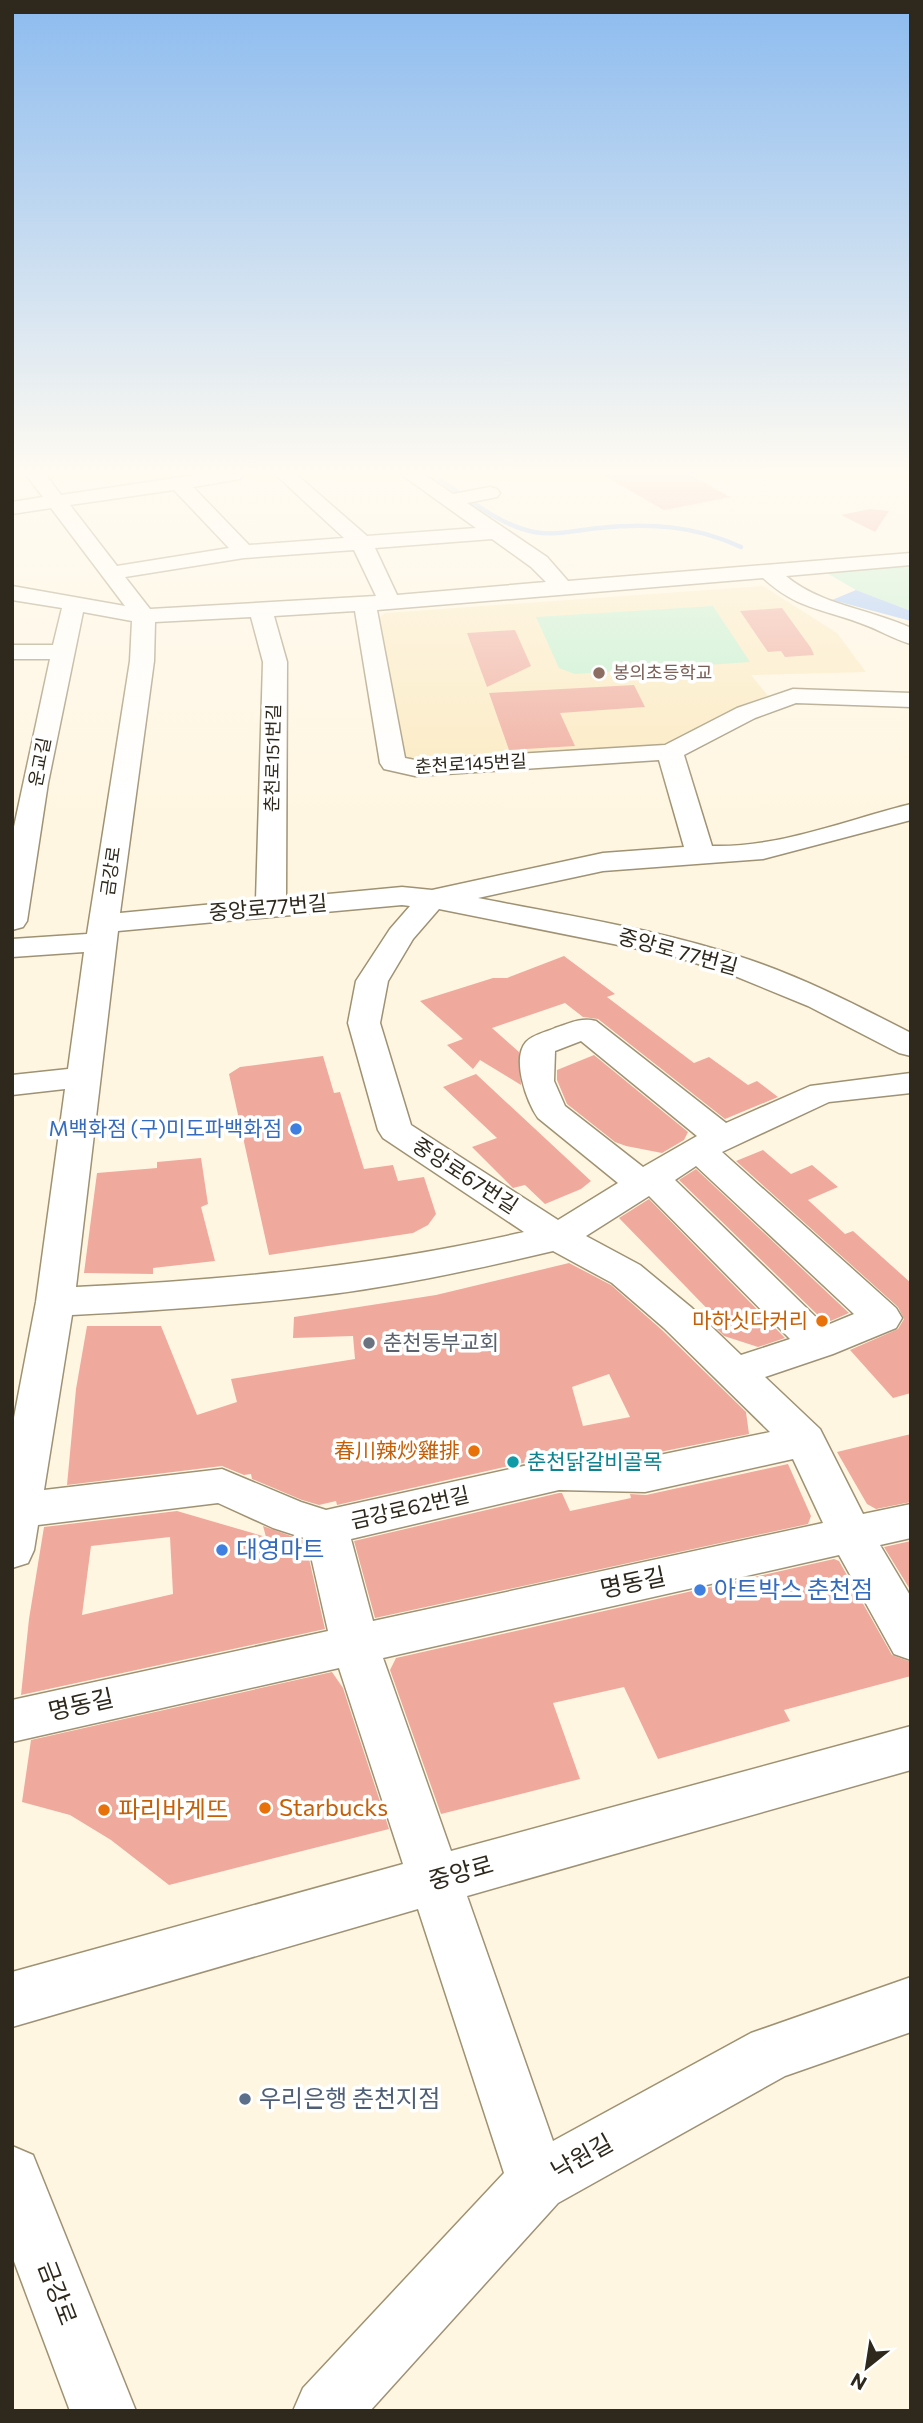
<svg xmlns="http://www.w3.org/2000/svg" width="923" height="2423" font-family="Commissioner,'Noto Sans KR',sans-serif">
  <rect width="100%" height="100%" fill="#fff6e2"/>
  <!-- built -->
  <polygon fill="#fbeac1" points="763,586 837,633 866,672 751,675 768,696 659,748 417,763 405,756 379,618 385,613"/>
  <!-- green -->
  <g fill="#c1efce">
    <polygon points="911,566 911,611 856,590 820,569"/>
    <polygon points="713,606 750,662 575,674 559,668 536,617"/>
  </g>
  <!-- water -->
  <polygon fill="#a2c5fa" points="856,590 911,611 911,621 832,600"/>
  <g fill="none" stroke-linecap="round" stroke-linejoin="round">
    <!-- stream -->
    <path stroke="#a2c5fa" stroke-width="4.5" d="M440,480C469,499 499,525 534,532C555,536 578,530 599,528C649,523 694,525 741,547"/>
  </g>
  <!-- building -->
  <g fill="#efaa9d" fill-rule="evenodd">
    <polygon points="603,475 690,475 730,497 664,510"/>
    <polygon points="870,509 889,511 875,532 841,515"/>
    <polygon points="782,608 811,648 814,655 785,657 781,651 768,652 740,611"/>
    <polygon points="515,630 531,666 487,687 467,633"/>
    <polygon points="634,685 645,707 560,713 575,746 509,750 489,693"/>
    <polygon points="564,956 615,994 607,997 694,1063 709,1057 748,1085 757,1081 778,1097 725,1119 598,1019 583,1017 565,1003 492,1028 519,1052 521,1085 480,1060 473,1069 447,1045 463,1039 420,1001 493,978 507,978"/>
    <polygon points="594,1055 688,1132 684,1140 662,1153 626,1146 615,1142 567,1104 557,1080 557,1070"/>
    <polygon points="323,1056 334,1093 340,1092 364,1169 393,1165 398,1181 424,1177 436,1214 428,1225 413,1233 269,1255 229,1074 240,1067"/>
    <polygon points="476,1074 591,1181 581,1189 545,1204 525,1185 513,1188 472,1147 497,1138 443,1087"/>
    <polygon points="763,1150 791,1174 812,1165 838,1187 808,1200 845,1234 853,1231 911,1283 911,1393 893,1398 850,1350 898,1329 904,1319 898,1307 736,1161"/>
    <polygon points="201,1158 208,1204 201,1207 215,1261 153,1268 153,1274 84,1273 97,1173 157,1168 157,1162"/>
    <polygon points="696,1169 849,1313 826,1323 679,1180"/>
    <polygon points="649,1199 785,1338 758,1347 724,1336 716,1328 724,1326 619,1218"/>
    <path d="M569,1263L611,1285L662,1330L746,1412L749,1434L645,1455H558L337,1505L336,1501L319,1505L302,1500L252,1479L251,1474L244,1475L222,1466L67,1485L76,1389L87,1326H161L197,1415L237,1402L231,1379L355,1359L353,1336L293,1338L294,1317L436,1295ZM609,1374L630,1417L583,1426L572,1387Z"/>
    <polygon points="911,1434 911,1502 876,1509 867,1504 837,1452"/>
    <polygon points="788,1464 811,1516 808,1524 375,1618 354,1541 559,1493 562,1493 570,1511 631,1498 630,1494 646,1495"/>
    <path d="M177,1511L266,1537L263,1526L305,1541L325,1629L21,1695L29,1619L44,1527ZM170,1537L173,1594L82,1615L91,1546Z"/>
    <polygon points="911,1541 911,1591 884,1547"/>
    <polygon points="834,1559 839,1561 892,1655 911,1662 911,1676 784,1710 790,1721 658,1759 624,1687 553,1703 580,1779 441,1814 390,1670 396,1658"/>
    <polygon points="332,1672 343,1688 389,1829 169,1885 111,1840 70,1815 22,1802 31,1740"/>
  </g>
  <g fill="none" stroke-linecap="round" stroke-linejoin="round">
    <defs>
      <g id="minor">
        <path d="M26,475H46L61,495L195,475H243L240,479L193,487L249,545L344,538L276,475H297L367,536L476,528L402,475H425L453,494L490,487L497,489L500,493L497,497L467,503L547,557L568,581L911,553V565L786,576C820,605 870,609 911,628V644C893,639 878,629 860,623C820,608 797,609 763,578L377,610L405,758L415,760L665,745L737,708L793,689L911,693V707L796,703L755,718L684,755L712,846C779,848 846,820 911,804V820L763,859L603,871L478,898C569,916 662,930 750,960C806,979 858,1006 911,1033V1056L899,1053L808,1006L730,974L673,956L439,909L413,939L388,981L380,1023L411,1125L558,1220L618,1183L538,1118C527,1102 511,1059 526,1042C532,1035 546,1032 555,1028C570,1023 581,1017 596,1021L726,1123L810,1086L911,1073V1093L829,1102L722,1152L896,1308L902,1318L896,1328L833,1354L765,1377L820,1429L863,1514L911,1504V1538L880,1545L911,1597V1660L894,1654L839,1555L383,1658L451,1851L911,1726V1770L467,1896L553,2141L751,2033L911,1977V2032L785,2076L558,2203L370,2411H293L303,2388L504,2173L418,1909L12,2027V1972L403,1864L339,1668L12,1742V1700L328,1631L307,1539L273,1528L218,1503L38,1525L34,1550L28,1563L12,1568V1428L36,1302L65,1089L12,1095V1075L68,1069L84,952L12,957V939L87,934L130,661L132,621L83,612L48,783L27,921L23,927L12,930V836L50,659H12V645H53L62,608L12,600V586L125,606L51,508L12,514V502L43,497ZM174,490L229,548L117,566L70,505ZM492,539L531,567L546,582L397,595L375,548ZM354,550L376,596L150,609L125,577L244,558ZM355,611L380,763L384,769L415,776L659,760L684,847L603,853L432,890L402,887L286,898L287,662L274,616ZM251,617L263,662L256,900L120,913L154,661L155,622ZM402,905L410,906L390,929L356,981L348,1023L378,1130L383,1138L524,1232C377,1266 228,1280 76,1287L118,931ZM581,1041L697,1136L643,1167L565,1106L554,1081L555,1051ZM696,1166L854,1314L825,1326L675,1180ZM649,1196L790,1339L741,1355L692,1308L640,1265L586,1236ZM553,1251L612,1283L664,1328L770,1432L645,1458H559L326,1510L301,1502L222,1469L44,1490L72,1315C151,1311 229,1306 307,1297C390,1288 472,1270 553,1251ZM793,1459L823,1523L373,1621L351,1539L559,1490L645,1492Z"/>
        <polygon points="12,2146 33,2155 136,2411 70,2411 12,2256"/>
      </g>
    </defs>
    <!-- minor casing -->
    <use href="#minor" stroke="#9f9273" stroke-width="3"/>
    <!-- minor -->
    <use href="#minor" fill="#fff" fill-rule="evenodd"/>
  </g>
  <!-- sky -->
  <linearGradient id="sky" x2="0" y2="1"><stop stop-color="#8cbbef"/><stop offset="0.58" stop-color="#fffbf2"/><stop offset="1" stop-color="#fffbf2" stop-opacity="0"/></linearGradient>
  <rect width="923" height="814" fill="url(#sky)"/>
  <!-- markers -->
  <circle fill="#8d6e63" stroke="#fff" stroke-width="2.5" cx="599" cy="673" r="7"/>
  <g fill="#3f7fe0" stroke="#fff" stroke-width="2.5">
    <circle cx="296" cy="1129" r="7"/>
    <circle cx="222" cy="1550" r="7"/>
    <circle cx="700" cy="1590" r="7"/>
  </g>
  <g fill="#e8710a" stroke="#fff" stroke-width="2.5">
    <circle cx="822" cy="1321" r="7"/>
    <circle cx="474" cy="1451" r="7"/>
    <circle cx="265" cy="1808" r="7"/>
    <circle cx="104" cy="1810" r="7"/>
  </g>
  <circle fill="#6b7280" stroke="#fff" stroke-width="2.5" cx="369" cy="1343" r="7"/>
  <circle fill="#0f9aa8" stroke="#fff" stroke-width="2.5" cx="513" cy="1462" r="7"/>
  <circle fill="#5c6f8a" stroke="#fff" stroke-width="2.5" cx="245" cy="2099" r="7"/>
  <g text-anchor="middle" stroke-width="7" stroke-linejoin="round" paint-order="stroke">
    <!-- far-education labels -->
    <g font-size="18" fill="#785e54" stroke="#fff" text-anchor="start">
      <text x="613" y="679">봉의초등학교</text>
    </g>
    <!-- far-street labels -->
    <g font-size="18" fill="#2e291c" stroke="#fff">
      <text transform="translate(273 758) rotate(-89)" y="6">춘천로151번길</text>
      <text transform="translate(40 762) rotate(-79)" y="6">운교길</text>
      <text transform="translate(471 764) rotate(-3)" y="6">춘천로145번길</text>
      <text transform="translate(111 871) rotate(-82)" y="6">금강로</text>
    </g>
    <!-- street labels -->
    <g font-size="21" fill="#2e291c" stroke="#fff">
      <text transform="translate(268 908) rotate(-5)" y="7">중앙로77번길</text>
      <text transform="translate(678 952) rotate(15)" y="7">중앙로 77번길</text>
      <text transform="translate(465 1176) rotate(33)" y="7">중앙로67번길</text>
      <text transform="translate(410 1508) rotate(-13)" y="7">금강로62번길</text>
    </g>
    <!-- shop labels -->
    <g font-size="21" fill="#366cbe" stroke="#fff" text-anchor="end">
      <text x="282" y="1136">M백화점 (구)미도파백화점</text>
    </g>
    <!-- food labels -->
    <g font-size="21" fill="#c56008" stroke="#fff" text-anchor="end">
      <text x="808" y="1328">마하싯다커리</text>
      <text x="460" y="1458">春川辣炒雞排</text>
    </g>
    <!-- worship labels -->
    <g font-size="21" fill="#5b616d" stroke="#fff" text-anchor="start">
      <text x="383" y="1350">춘천동부교회</text>
    </g>
    <!-- culture labels -->
    <g font-size="21" fill="#0d838f" stroke="#fff" text-anchor="start">
      <text x="527" y="1469">춘천닭갈비골목</text>
    </g>
    <!-- near-shop labels -->
    <g font-size="24" fill="#366cbe" stroke="#fff" text-anchor="start">
      <text x="236" y="1558">대영마트</text>
      <text x="714" y="1598">아트박스 춘천점</text>
    </g>
    <!-- near-street labels -->
    <g font-size="24" fill="#2e291c" stroke="#fff">
      <text transform="translate(633 1583) rotate(-12)" y="8">명동길</text>
      <text transform="translate(81 1705) rotate(-13)" y="8">명동길</text>
      <text transform="translate(461 1873) rotate(-16)" y="8">중앙로</text>
      <text transform="translate(582 2157) rotate(-29)" y="8">낙원길</text>
      <text transform="translate(57 2293) rotate(69)" y="8">금강로</text>
    </g>
    <!-- near-food labels -->
    <g font-size="24" fill="#c56008" stroke="#fff" text-anchor="start">
      <text x="279" y="1816">Starbucks</text>
      <text x="118" y="1818">파리바게뜨</text>
    </g>
    <!-- near-service labels -->
    <g font-size="24" fill="#4e5e75" stroke="#fff" text-anchor="start">
      <text x="259" y="2107">우리은행 춘천지점</text>
    </g>
  </g>
  <!-- border -->
  <rect width="923" height="2423" fill="none" stroke="#2e291c" stroke-width="28"/>
  <!-- north arrow -->
  <g transform="translate(867 2367) rotate(210)" stroke="#ffffff" stroke-width="5" paint-order="stroke">
  <path d="M0-5L12 26L0 18L-12 26Z" fill="#2e291c"/>
  <text y="-10" font-size="19" font-weight="bold" text-anchor="middle" fill="#2e291c">N</text>
  </g>
</svg>
